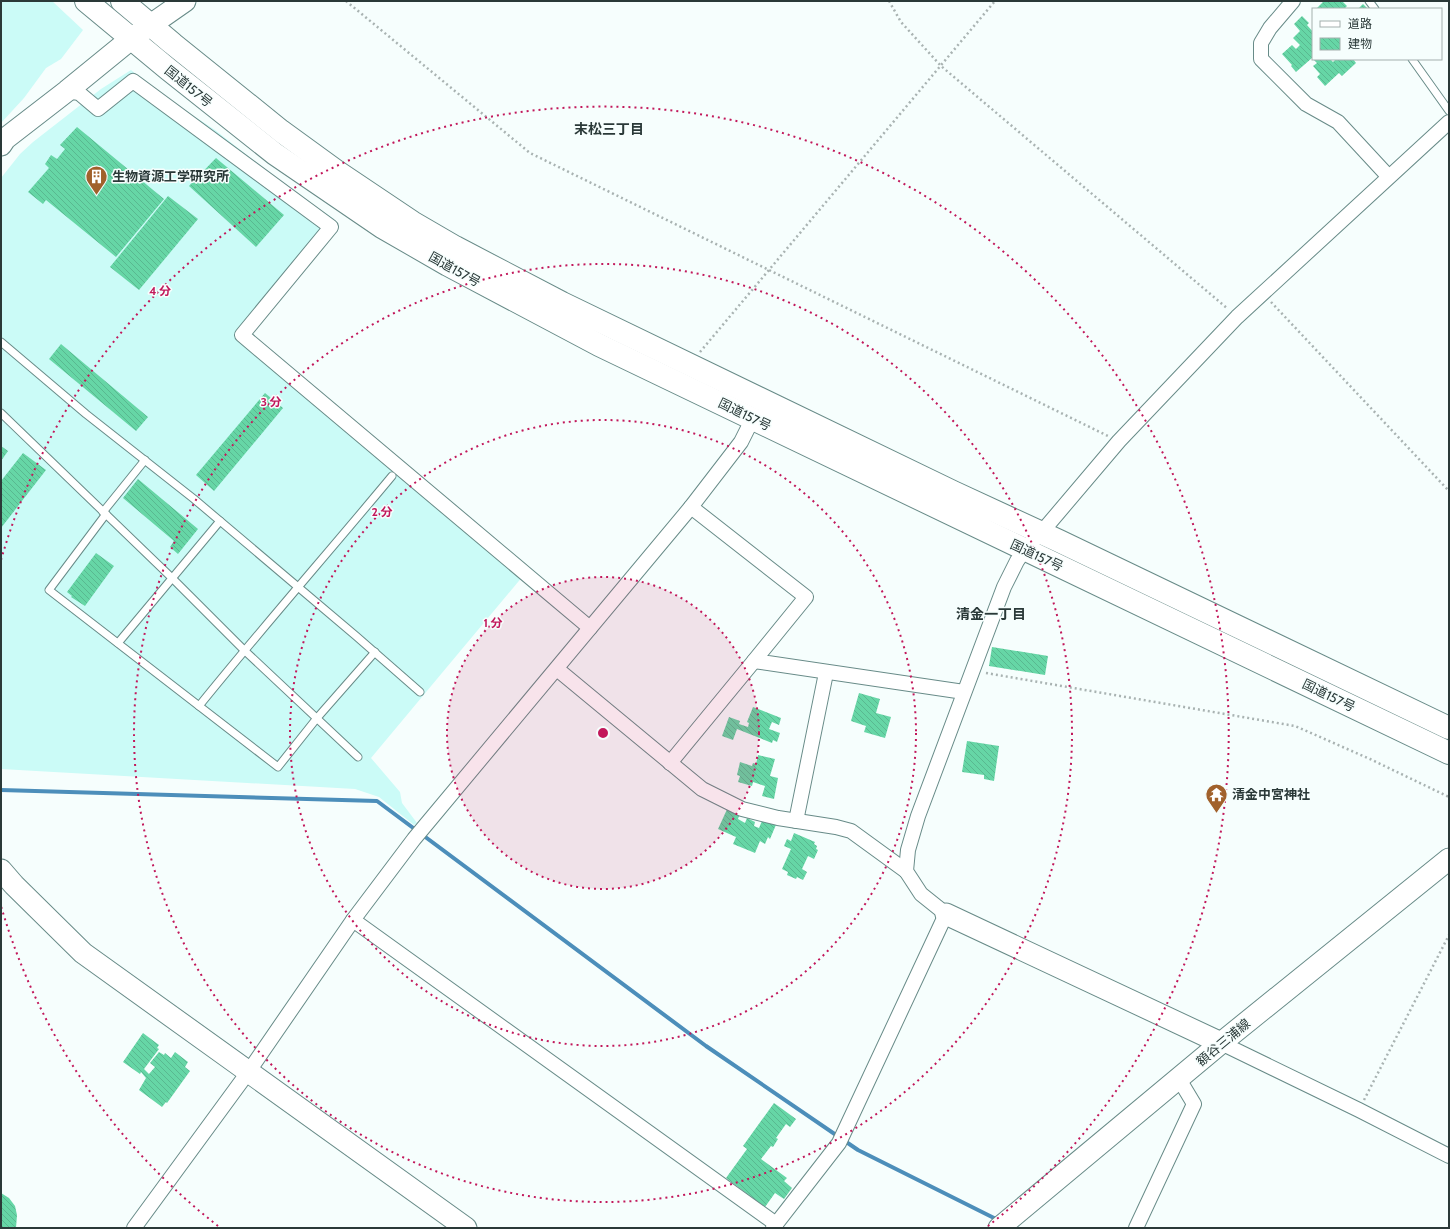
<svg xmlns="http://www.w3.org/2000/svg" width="1450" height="1229" font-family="Cabin,'Noto Sans JP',sans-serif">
  <defs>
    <pattern id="building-back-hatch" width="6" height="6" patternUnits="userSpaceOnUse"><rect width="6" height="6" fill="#66d6a6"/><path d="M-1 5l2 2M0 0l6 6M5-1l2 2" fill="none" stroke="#59b890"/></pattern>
  </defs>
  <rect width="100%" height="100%" fill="#f6fefd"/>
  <!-- built -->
  <g fill="#cbfbf7">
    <polygon points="1,1 52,1 83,30 61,59 46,68 24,98 1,123"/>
    <polygon points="131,70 159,93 215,130 290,189 334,219 323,229 239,328 239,338 523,576 371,758 400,792 402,803 417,823 414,825 379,797 355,789 1,769 1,178 20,154 33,142 101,89"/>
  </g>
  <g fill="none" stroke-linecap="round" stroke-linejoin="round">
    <!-- stream -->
    <polyline stroke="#4c8eba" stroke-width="4" points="1,790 377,801 706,1046 858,1150 998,1220"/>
  </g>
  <!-- building -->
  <g fill="url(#building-back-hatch)">
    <polygon points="1321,1 1342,1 1347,6 1344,9 1316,9 1323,2"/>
    <polygon points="1363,4 1368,9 1358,9"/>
    <polygon points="1302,16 1309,23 1307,25 1313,32 1313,59 1312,58 1296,72 1291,66 1292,65 1282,54 1292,45 1296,49 1300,45 1293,38 1300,31 1294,24"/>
    <polygon points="1313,59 1330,59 1333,62 1336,59 1353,59 1356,63 1342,76 1339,73 1325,86 1317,77 1320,74 1313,66 1317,63"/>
    <polygon points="77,127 164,199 116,257 46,200 43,204 28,192 49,168 45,164 51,155 57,159 65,149 60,145"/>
    <polygon points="216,158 284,215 256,247 189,186"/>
    <polygon points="168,196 198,219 139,290 110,267"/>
    <polygon points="61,344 148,417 136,431 49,359"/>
    <polygon points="265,393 283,408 214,491 196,475"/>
    <polygon points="1,446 8,451 1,461"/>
    <polygon points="23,453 46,470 1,528 1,481"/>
    <polygon points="138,479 198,529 178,554 170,547 174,541 123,498"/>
    <polygon points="96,553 114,566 85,606 71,597 72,596 67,592"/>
    <polygon points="992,647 1048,656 1045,675 989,666"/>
    <polygon points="859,693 880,699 876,713 891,717 885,738 864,732 866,726 851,721"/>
    <polygon points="753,707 781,718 779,725 772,722 769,729 780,733 777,742 773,740 772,743 737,729 733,740 722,736 729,717 740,721 739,724 748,727 749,723 747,722"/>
    <polygon points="967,741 999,746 994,781 984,779 984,775 962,772"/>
    <polygon points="758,755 775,759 770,776 778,778 774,799 762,796 765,786 753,782 752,786 738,782 740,776 737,775 740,762 752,766 753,763 756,764"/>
    <polygon points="729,805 739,809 737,814 739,816 738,819 745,823 747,818 755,822 754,826 759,828 765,814 778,820 770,839 768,837 765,844 760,841 755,853 733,844 736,837 718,829"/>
    <polygon points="794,833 815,842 814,844 817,846 816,849 818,850 814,859 808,856 802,869 807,872 803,880 797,877 796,879 787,875 788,872 782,869 791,849 784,846 787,839 791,841"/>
    <polygon points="143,1033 159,1045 157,1048 159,1049 144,1069 149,1074 155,1067 150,1063 159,1052 164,1055 165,1053 171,1058 175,1052 188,1062 185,1067 190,1071 167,1103 166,1102 162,1107 139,1090 146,1078 141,1072 140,1074 123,1062"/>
    <polygon points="774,1103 796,1119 790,1127 786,1124 776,1138 778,1139 773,1147 771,1146 761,1159 787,1178 784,1181 792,1188 784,1199 775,1193 765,1207 726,1178 747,1149 743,1146"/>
    <polygon points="1,1193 9,1198 15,1206 17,1215 16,1228 1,1228"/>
  </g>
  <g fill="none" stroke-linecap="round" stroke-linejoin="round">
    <defs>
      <g id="lane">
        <polyline points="1369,1 1375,9"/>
        <polyline points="1412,59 1449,111"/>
        <polyline points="1,342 86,414 194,499 356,636 420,692"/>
        <polyline points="1,413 172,578 244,650 358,757"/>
        <polyline points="103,512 145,460"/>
        <polyline points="106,514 49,590 278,767 317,718 375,652"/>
        <polyline points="118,643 220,521"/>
        <path d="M199,706C262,628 328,553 392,476"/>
      </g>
      <g id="street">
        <polyline points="1293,1 1270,28 1261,43 1261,59 1306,104 1338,122 1388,176"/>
        <polyline points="67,91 79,93 98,109 133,81 331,227 242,335 590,628"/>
        <polyline points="691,507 806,597 754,661 964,692"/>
        <polyline points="557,669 702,789 742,809 778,818 836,827 851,831 906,871"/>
        <polyline points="670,763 754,661"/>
        <polyline points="796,821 826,673"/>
        <polyline points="353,920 776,1224"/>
        <polyline points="1221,1043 1359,1110 1449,1156"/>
        <polyline points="134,1228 249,1071 353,920 414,839 691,507 741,442 753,418"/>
        <polyline points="773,1228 839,1143 946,914 921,894 906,871 908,850 918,816 1004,587 1017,561 1025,549 1041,533 1119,441 1237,317 1449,122"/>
        <polyline points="1136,1228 1194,1104 1179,1079"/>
      </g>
      <g id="secondary">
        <polyline points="1,145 5,139 67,91 132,38 185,1"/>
        <polyline points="1,870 14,885 83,953 466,1228"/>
        <polyline points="946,914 1221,1043"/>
        <polyline points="999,1228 1221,1043 1449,859"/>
      </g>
      <g id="highway">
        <polyline points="86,1 168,69 275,154 382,227 448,265 599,345 1449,753"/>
        <polyline points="122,1 173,44 281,131 336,171 412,222 455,247 562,303 953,492 1059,541 1449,728"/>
      </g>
    </defs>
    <!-- lane casing -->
    <use href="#lane" stroke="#688b88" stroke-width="9"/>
    <!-- street casing -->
    <use href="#street" stroke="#688b88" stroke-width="16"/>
    <!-- secondary casing -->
    <use href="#secondary" stroke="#688b88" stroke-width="23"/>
    <!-- highway casing -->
    <use href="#highway" stroke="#688b88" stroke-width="24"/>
    <!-- path -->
    <g stroke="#a9b3b2" stroke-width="2.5" stroke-dasharray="2 3" stroke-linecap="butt">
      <polyline points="346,1 530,153 1108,436"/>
      <polyline points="889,1 901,22 941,66 1228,309"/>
      <polyline points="1271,302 1449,491"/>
      <polyline points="700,352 995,1"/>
      <polyline points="986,673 1295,726 1370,759 1449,797"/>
      <polyline points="1364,1100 1449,935"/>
    </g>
    <!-- lane -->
    <use href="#lane" stroke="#fff" stroke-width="7"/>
    <!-- street -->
    <use href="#street" stroke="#fff" stroke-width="14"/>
    <!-- secondary -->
    <use href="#secondary" stroke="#fff" stroke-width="21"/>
    <!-- highway -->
    <use href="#highway" stroke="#fff" stroke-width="22"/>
  </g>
  <!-- distance rings -->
  <circle cx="603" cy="733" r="156" fill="#c2185b" fill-opacity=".12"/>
  <g fill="none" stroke="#c2185b" stroke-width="2" stroke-dasharray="2 4">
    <circle cx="603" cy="733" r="156"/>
    <circle cx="603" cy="733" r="313"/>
    <circle cx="603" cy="733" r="469"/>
    <path d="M218 1226A626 626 0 0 1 1 906M1 560A626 626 0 1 1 988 1226"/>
  </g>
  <!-- icons -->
  <defs>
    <symbol id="building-pin" viewBox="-11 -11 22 30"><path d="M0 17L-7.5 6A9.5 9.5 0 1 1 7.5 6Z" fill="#a1612b" stroke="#f6fefd"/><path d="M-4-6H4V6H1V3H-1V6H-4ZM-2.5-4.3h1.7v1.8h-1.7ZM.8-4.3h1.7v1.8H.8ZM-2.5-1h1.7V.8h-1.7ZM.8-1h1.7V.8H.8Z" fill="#fff"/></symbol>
    <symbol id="temple-pin" viewBox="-11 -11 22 30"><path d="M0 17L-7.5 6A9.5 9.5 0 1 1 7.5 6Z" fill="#a1612b" stroke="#f6fefd"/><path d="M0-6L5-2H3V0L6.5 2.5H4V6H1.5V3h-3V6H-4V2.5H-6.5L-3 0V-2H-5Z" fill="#fff"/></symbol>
  </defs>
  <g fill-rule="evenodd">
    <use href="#building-pin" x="84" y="164" width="25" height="34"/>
    <use href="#temple-pin" x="1204" y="782" width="25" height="34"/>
  </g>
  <g text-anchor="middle" stroke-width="3" stroke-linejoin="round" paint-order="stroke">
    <!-- street labels -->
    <g font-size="13" fill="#2a3938" stroke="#f6fefd">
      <text transform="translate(189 86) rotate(39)" y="5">国道157号</text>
      <text transform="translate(455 269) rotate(29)" y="5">国道157号</text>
      <text transform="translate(745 414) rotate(26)" y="5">国道157号</text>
      <text transform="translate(1037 555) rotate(25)" y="5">国道157号</text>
      <text transform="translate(1329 695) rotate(26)" y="5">国道157号</text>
      <text transform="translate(1223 1042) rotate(-40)" y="5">額谷三浦線</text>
    </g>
    <!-- poi labels -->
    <g font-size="13" font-weight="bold" fill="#2a3938" stroke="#f6fefd" text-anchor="start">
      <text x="112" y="181">生物資源工学研究所</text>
      <text x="1232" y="799">清金中宮神社</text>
    </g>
    <!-- neighbourhood labels -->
    <g font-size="14" font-weight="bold" fill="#2a3938" stroke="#f6fefd">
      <text x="609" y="134">末松三丁目</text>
      <text x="991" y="619">清金一丁目</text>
    </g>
  </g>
  <circle cx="603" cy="733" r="6" fill="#c2185b" stroke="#f6fefd" stroke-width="2"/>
  <g font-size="12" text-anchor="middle" font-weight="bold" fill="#c2185b" stroke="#f6fefd" stroke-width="3" stroke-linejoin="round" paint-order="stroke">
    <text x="160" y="295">4 分</text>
    <text x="271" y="406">3 分</text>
    <text x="382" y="516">2 分</text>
    <text x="493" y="627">1 分</text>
  </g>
  <!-- border -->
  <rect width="1450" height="1229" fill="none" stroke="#2a3938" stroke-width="4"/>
  <!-- legend -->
  <rect x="1312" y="8" width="130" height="52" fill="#f6fefd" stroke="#a4afae"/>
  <rect x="1320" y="21" width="20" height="6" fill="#ffffff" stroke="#a4afae"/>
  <text x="1348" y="28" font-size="12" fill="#2a3938">道路</text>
  <rect x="1320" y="38" width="20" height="12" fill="url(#building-back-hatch)" stroke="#a4afae"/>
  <text x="1348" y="48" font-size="12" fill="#2a3938">建物</text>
</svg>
